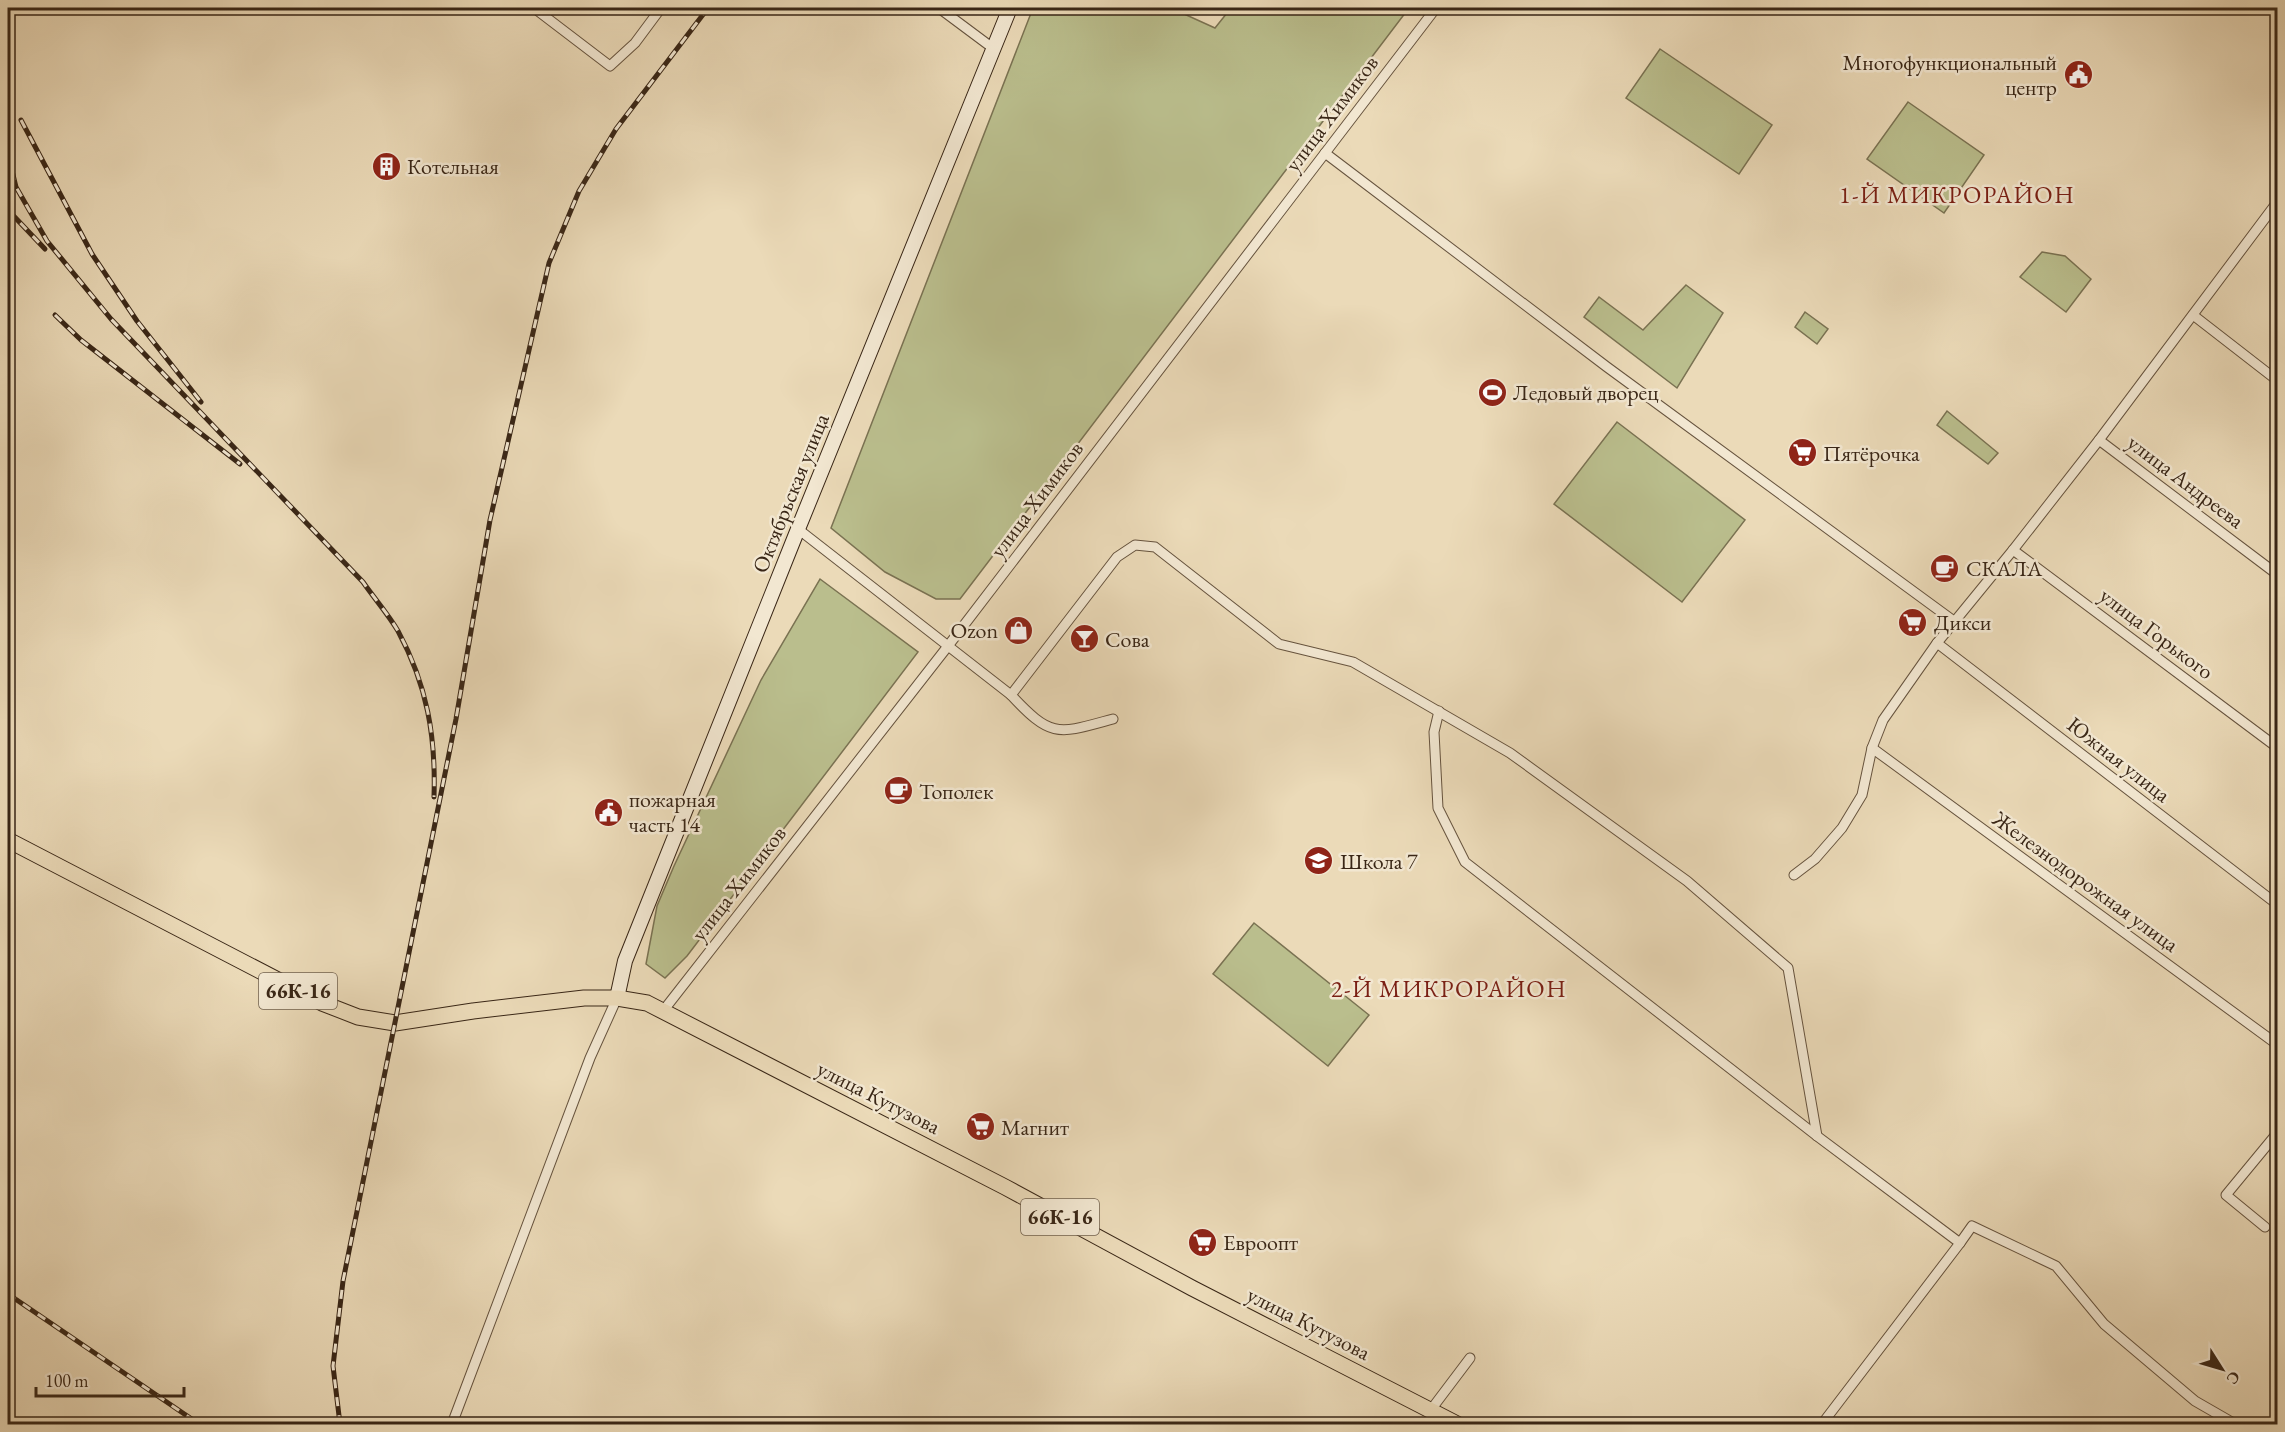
<svg xmlns="http://www.w3.org/2000/svg" width="2285" height="1432" font-family="'EB Garamond',serif">
  <rect width="100%" height="100%" fill="#ebdab8"/>
  <filter id="stains"><feTurbulence type="fractalNoise" baseFrequency=".00333" numOctaves="4"/><feColorMatrix values="0 0 0 0 .2 0 0 0 0 .09 0 0 0 0 .02 0 0 0 .5 -.17"/></filter>
  <radialGradient id="worn" r=".72"><stop offset=".6" stop-color="#630" stop-opacity="0"/><stop offset="1" stop-color="#630" stop-opacity=".3"/></radialGradient>
  <!-- green -->
  <g fill="#babe8d" stroke="#7a7252" stroke-width="1.5">
    <polygon points="1033,8 1171,8 1215,28 1231,8 1409,8 960,599 936,599 885,572 831,528"/>
    <polygon points="1660,49 1772,125 1739,174 1626,98"/>
    <polygon points="1908,102 1984,155 1944,213 1867,159"/>
    <polygon points="2042,252 2065,256 2091,279 2066,312 2020,277"/>
    <polygon points="1686,285 1723,313 1677,388 1584,317 1599,297 1643,330"/>
    <polygon points="1805,312 1828,329 1817,344 1795,327"/>
    <polygon points="1947,411 1998,453 1988,464 1937,425"/>
    <polygon points="1617,422 1745,520 1682,602 1554,504"/>
    <polygon points="820,579 918,652 687,956 665,978 646,964 657,906 674,866 761,680"/>
    <polygon points="1254,923 1369,1015 1328,1066 1213,974"/>
  </g>
  <g fill="none" stroke-linecap="round" stroke-linejoin="round">
    <defs>
      <g id="minor">
        <polyline points="534,8 610,66 635,43 661,8"/>
        <polyline points="939,8 994,49"/>
        <polyline points="1325,153 1607,367 1955,622"/>
        <polyline points="2193,315 2278,381"/>
        <polyline points="2099,440 2278,575"/>
        <polyline points="798,529 1011,695 1117,557 1135,545 1155,547 1279,644 1353,662 1510,753 1687,881 1788,968 1817,1136"/>
        <polyline points="2013,550 2278,748"/>
        <polyline points="1937,643 2278,905"/>
        <path d="M1011,695C1052,739 1058,734 1113,719"/>
        <polyline points="1439,711 1434,732 1438,808 1465,862 1817,1136 1960,1243 1822,1424"/>
        <polyline points="1872,748 2278,1045"/>
        <polyline points="1794,875 1815,859 1842,828 1862,795 1872,748 1883,720 1937,643 2013,550 2099,440 2278,201"/>
        <polyline points="663,1011 948,646 1436,8"/>
        <polyline points="2265,1227 2226,1195 2278,1132"/>
        <polyline points="1960,1243 1972,1226 2056,1266 2104,1324 2195,1401 2235,1424"/>
        <polyline points="1430,1411 1470,1358"/>
        <polyline points="452,1424 590,1058 617,998"/>
      </g>
      <polyline id="secondary" points="617,998 625,961 798,529 1010,8"/>
      <polyline id="primary" points="8,840 322,1003 358,1017 395,1023 473,1011 584,998 617,998 647,1003 1005,1187 1192,1288 1457,1424"/>
    </defs>
    <!-- minor casing -->
    <use href="#minor" stroke="#66533e" stroke-width="11"/>
    <!-- secondary casing -->
    <use href="#secondary" stroke="#392616" stroke-width="16"/>
    <!-- primary casing -->
    <use href="#primary" stroke="#392616" stroke-width="17"/>
    <!-- minor -->
    <use href="#minor" stroke="#f2e7d1" stroke-width="9"/>
    <!-- secondary -->
    <use href="#secondary" stroke="#f2e7d1" stroke-width="14"/>
    <!-- primary -->
    <use href="#primary" stroke="#ebdab8" stroke-width="15"/>
    <defs>
      <g id="rail">
        <polyline points="21,120 92,254 137,321 201,402"/>
        <path d="M8,154L16,187L47,241L111,319L363,582C374,598 388,614 398,631C427,685 436,736 434,797"/>
        <polyline points="8,210 45,249"/>
        <polyline points="55,315 81,340 240,464"/>
        <polyline points="8,1294 199,1424"/>
        <polyline points="340,1424 333,1366 343,1281 456,719 490,520 549,263 579,191 616,129 708,8"/>
      </g>
    </defs>
    <!-- rail casing -->
    <use href="#rail" stroke="#392616" stroke-width="5"/>
    <!-- rail -->
    <use href="#rail" stroke="#f2e7d1" stroke-width="3" stroke-dasharray="9" stroke-linecap="butt"/>
  </g>
  <!-- icons -->
  <defs>
    <symbol id="civic-disc" viewBox="-11 -11 22 22"><circle r="9.5" fill="#8f2418" stroke="#f2e7d1"/><path d="M-.6-6.5H3V-4.5H.6V-3L4-1V1h2V6H-6V1h2V-1L-.6-3ZM-1.2 2.5V6h2.4V2.5Z" fill="#fff"/></symbol>
    <symbol id="building-disc" viewBox="-11 -11 22 22"><circle r="9.5" fill="#8f2418" stroke="#f2e7d1"/><path d="M-4-6H4V6H1V3H-1V6H-4ZM-2.5-4.3h1.7v1.8h-1.7ZM.8-4.3h1.7v1.8H.8ZM-2.5-1h1.7V.8h-1.7ZM.8-1h1.7V.8H.8Z" fill="#fff"/></symbol>
    <symbol id="stadium-disc" viewBox="-11 -11 22 22"><circle r="9.5" fill="#8f2418" stroke="#f2e7d1"/><path d="M0-5a6.5 5 0 1 0 0 10a6.5 5 0 1 0 0-10ZM-3.5-1.8h7v3.6h-7Z" fill="#fff"/></symbol>
    <symbol id="supermarket-disc" viewBox="-11 -11 22 22"><circle r="9.5" fill="#8f2418" stroke="#f2e7d1"/><path d="M-6-5.5h2.5l.6 2H6L4.5 2H-2.5L-4.4-4H-6ZM-1.5 3.2a1.3 1.3 0 1 0 .1 0ZM3 3.2a1.3 1.3 0 1 0 .1 0Z" fill="#fff"/></symbol>
    <symbol id="cafe-disc" viewBox="-11 -11 22 22"><circle r="9.5" fill="#8f2418" stroke="#f2e7d1"/><path d="M-5.5-4.5H6V0H3Q3 3.5 0 3.5H-2.5Q-5.5 3.5-5.5 0ZM3-3.2v2h1.7v-2ZM-6 4.5H4V6H-6Z" fill="#fff"/></symbol>
    <symbol id="shop-disc" viewBox="-11 -11 22 22"><circle r="9.5" fill="#8f2418" stroke="#f2e7d1"/><path d="M-5-2.5h2.3a2.7 3.5 0 0 1 5.4 0H5L5.5 6h-11ZM-1.5-2.5h3a1.5 2.3 0 0 0-3 0Z" fill="#fff"/></symbol>
    <symbol id="bar-disc" viewBox="-11 -11 22 22"><circle r="9.5" fill="#8f2418" stroke="#f2e7d1"/><path d="M-6-5H6L.8 .8V4.5H3.5V6h-7V4.5H-.8V.8Z" fill="#fff"/></symbol>
    <symbol id="school-disc" viewBox="-11 -11 22 22"><circle r="9.5" fill="#8f2418" stroke="#f2e7d1"/><path d="M0-5L7-2L0 1L-7-2ZM-4 1L0 2.5L4 1V4Q0 6-4 4Z" fill="#fff"/></symbol>
  </defs>
  <g fill-rule="evenodd">
    <use href="#civic-disc" x="2062" y="58" width="33" height="33"/>
    <use href="#building-disc" x="370" y="150" width="33" height="33"/>
    <use href="#stadium-disc" x="1476" y="376" width="33" height="33"/>
    <use href="#supermarket-disc" x="1786" y="436" width="33" height="33"/>
    <use href="#cafe-disc" x="1928" y="552" width="33" height="33"/>
    <use href="#supermarket-disc" x="1896" y="606" width="33" height="33"/>
    <use href="#shop-disc" x="1002" y="614" width="33" height="33"/>
    <use href="#bar-disc" x="1068" y="622" width="33" height="33"/>
    <use href="#cafe-disc" x="882" y="774" width="33" height="33"/>
    <use href="#civic-disc" x="592" y="796" width="33" height="33"/>
    <use href="#school-disc" x="1302" y="844" width="33" height="33"/>
    <use href="#supermarket-disc" x="964" y="1110" width="33" height="33"/>
    <use href="#supermarket-disc" x="1186" y="1226" width="33" height="33"/>
  </g>
  <g text-anchor="middle" stroke-width="5" stroke-linejoin="round" paint-order="stroke">
    <!-- shield labels -->
    <g fill="#f2e7d1" stroke="#70604e" stroke-width="1.5">
      <rect x="259" y="973" width="78" height="36" rx="4.5"/>
      <rect x="1021" y="1199" width="78" height="36" rx="4.5"/>
    </g>
    <g font-size="21" font-weight="bold" fill="#392616">
      <text x="298" y="998">66К-16</text>
      <text x="1060" y="1224">66К-16</text>
    </g>
    <!-- poi labels -->
    <g font-size="22" fill="#392616" stroke="#f2e7d1" text-anchor="start">
      <text x="2057" y="70" text-anchor="end">Многофункциональный<tspan x="2057" dy="25">центр</tspan></text>
      <text x="407" y="174">Котельная</text>
      <text x="1513" y="400">Ледовый дворец</text>
      <text x="1823" y="461">Пятёрочка</text>
      <text x="1966" y="576">СКАЛА</text>
      <text x="1934" y="630">Дикси</text>
      <text x="998" y="638" text-anchor="end">Ozon</text>
      <text x="1105" y="647">Сова</text>
      <text x="919" y="799">Тополек</text>
      <text x="629" y="807">пожарная<tspan x="629" dy="25">часть 14</tspan></text>
      <text x="1340" y="869">Школа 7</text>
      <text x="1001" y="1135">Магнит</text>
      <text x="1223" y="1250">Евроопт</text>
    </g>
    <!-- street labels -->
    <g font-size="22" fill="#392616" stroke="#f2e7d1">
      <text transform="translate(1331 113) rotate(-53)" y="8">улица Химиков</text>
      <text transform="translate(2186 481) rotate(37)" y="8">улица Андреева</text>
      <text transform="translate(790 493) rotate(-68)" y="8">Октябрьская улица</text>
      <text transform="translate(1036 499) rotate(-53)" y="8">улица Химиков</text>
      <text transform="translate(2157 633) rotate(37)" y="8">улица Горького</text>
      <text transform="translate(2119 759) rotate(38)" y="8">Южная улица</text>
      <text transform="translate(2086 881) rotate(36)" y="8">Железнодорожная улица</text>
      <text transform="translate(738 883) rotate(-52)" y="8">улица Химиков</text>
      <text transform="translate(879 1097) rotate(27)" y="8">улица Кутузова</text>
      <text transform="translate(1309 1323) rotate(27)" y="8">улица Кутузова</text>
    </g>
    <!-- neighbourhood labels -->
    <g font-size="24" letter-spacing="1.5" fill="#7a1f14" stroke="#f2e7d1">
      <text x="1957" y="203">1-Й МИКРОРАЙОН</text>
      <text x="1449" y="997">2-Й МИКРОРАЙОН</text>
    </g>
  </g>
  <!-- margin -->
  <rect width="2285" height="1432" fill="none" stroke="#ebdab8" stroke-width="30"/>
  <rect x="9" y="9" width="2267" height="1414" fill="none" stroke="#392616" stroke-width="3"/>
  <rect x="15" y="15" width="2255" height="1402" fill="none" stroke="#392616" stroke-width="1.5"/>
  <!-- north arrow -->
  <g transform="translate(2222 1369) rotate(127)" stroke="#f2e7d1" stroke-width="4.5" paint-order="stroke">
  <path d="M0-4.5L10 22L0 15L-10 22Z" fill="#392616"/>
  <text y="-9" font-size="16" font-weight="bold" text-anchor="middle" fill="#392616">С</text>
  </g>
  <!-- scale -->
  <path d="M36 1387v9h148v-9" fill="none" stroke="#392616" stroke-width="3"/>
  <text x="45" y="1387" font-size="18" fill="#392616" stroke="#f2e7d1" stroke-width="4.5" paint-order="stroke">100 m</text>
  <rect width="100%" height="100%" filter="url(#stains)"/>
  <rect width="100%" height="100%" fill="url(#worn)"/>
</svg>
